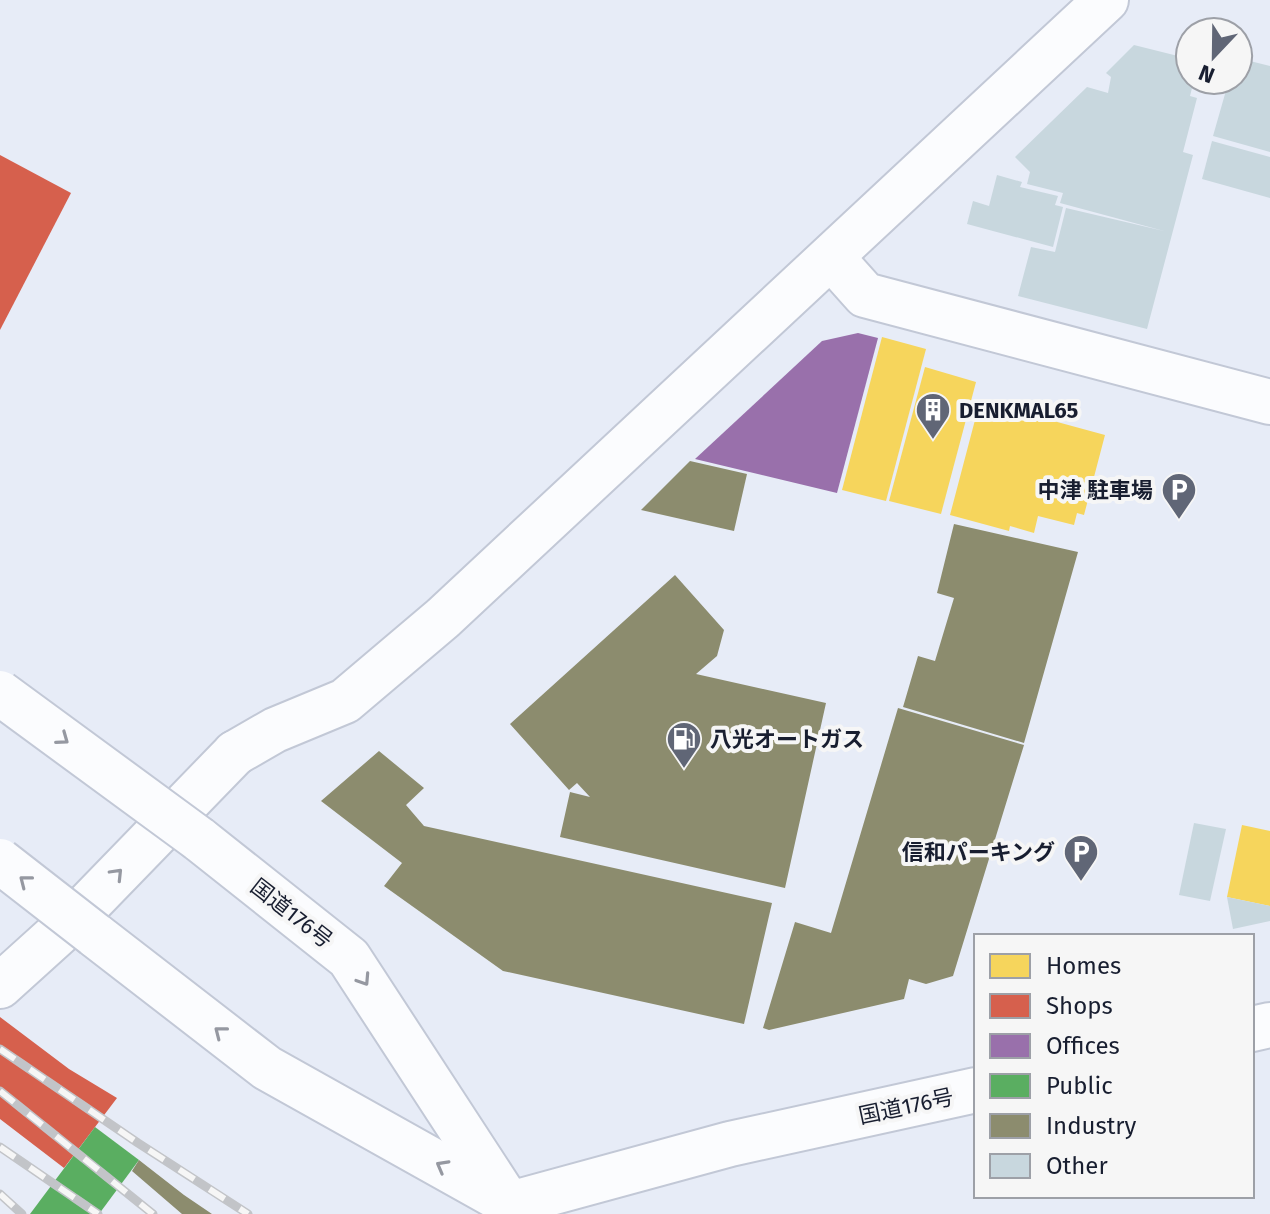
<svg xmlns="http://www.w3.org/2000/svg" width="1270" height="1214" font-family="'Fira Sans','Noto Sans JP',sans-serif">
  <rect width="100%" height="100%" fill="#e7ecf7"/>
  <!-- homes -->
  <g fill="#f6d55c">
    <polygon points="882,337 926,349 886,501 842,490"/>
    <polygon points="925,367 976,382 941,514 889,501"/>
    <polygon points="980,401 1105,435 1084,515 1077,513 1074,525 1038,516 1034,533 1010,526 1009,531 950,515"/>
    <polygon points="1242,825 1270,831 1270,906 1227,897"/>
  </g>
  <!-- shops -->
  <g fill="#d6604d">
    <polygon points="0,155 71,193 0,330"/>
    <polygon points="0,1017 69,1069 117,1098 64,1168 0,1119"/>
  </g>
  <!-- offices -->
  <polygon fill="#9970ab" points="858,333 878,338 837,493 695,459 822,341"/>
  <!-- public -->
  <polygon fill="#5aae61" points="95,1127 139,1160 99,1214 30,1214"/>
  <!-- industry -->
  <g fill="#8c8c6e">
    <polygon points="690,461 747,474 734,531 641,510"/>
    <polygon points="954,524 1078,552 1024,743 903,707 918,656 935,661 954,598 937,593"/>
    <polygon points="675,575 724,630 717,656 696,674 826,703 785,888 560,837 570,792 590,797 577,783 569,790 510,724"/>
    <polygon points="898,708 1024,745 953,976 926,984 909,979 904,999 769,1030 763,1028 795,922 831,933"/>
    <polygon points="379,751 424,788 406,805 424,826 772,903 744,1024 503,971 384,886 402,863 321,801"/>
    <polygon points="139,1160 184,1195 212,1214 182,1214 132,1171"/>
  </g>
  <!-- building -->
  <g fill="#c8d7de">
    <polygon points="1134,45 1190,59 1190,80 1194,80 1190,96 1197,98 1183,152 1193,155 1147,329 1018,296 1031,247 1055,252 1066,208 1164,231 1060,203 1063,193 1027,184 1030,172 1015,157 1087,87 1108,93 1111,77 1106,73"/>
    <polygon points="1238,58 1270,66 1270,152 1213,136 1229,80 1238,80"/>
    <polygon points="1212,141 1270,157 1270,198 1202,179"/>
    <polygon points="997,175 1022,182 1020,187 1058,196 1055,205 1063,207 1053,247 967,224 973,201 989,206"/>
    <polygon points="1194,823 1226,829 1210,901 1179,895"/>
    <polygon points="1227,897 1270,906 1270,921 1233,929"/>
  </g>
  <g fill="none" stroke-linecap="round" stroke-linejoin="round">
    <defs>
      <polyline id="minor" points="0,986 73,920 235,753"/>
      <g id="tertiary">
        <polyline points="832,258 865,295 1270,402"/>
        <polyline points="235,753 275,730 345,701 443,618 1106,0"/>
      </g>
      <g id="trunk">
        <polyline points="199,839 349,958 506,1199"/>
        <polyline points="95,935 267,1068 510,1204 522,1214"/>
        <polyline points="1252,1029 1270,1025"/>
        <polyline points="510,1204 730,1144 976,1090"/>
      </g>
    </defs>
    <!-- minor casing -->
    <use href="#minor" stroke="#c2c8d6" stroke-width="48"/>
    <!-- tertiary casing -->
    <use href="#tertiary" stroke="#c2c8d6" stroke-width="48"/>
    <!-- trunk casing -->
    <use href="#trunk" stroke="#c2c8d6" stroke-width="48"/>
    <!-- minor -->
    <use href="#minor" stroke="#fbfcfe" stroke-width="44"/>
    <!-- tertiary -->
    <use href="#tertiary" stroke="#fbfcfe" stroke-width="44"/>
    <!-- trunk -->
    <use href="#trunk" stroke="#fbfcfe" stroke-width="44"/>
    <defs>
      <g id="rail">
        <polyline points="0,1049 138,1143 248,1214"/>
        <polyline points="0,1091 153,1214"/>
        <polyline points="0,1147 98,1214"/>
        <polyline points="0,1194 22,1214"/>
      </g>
    </defs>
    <!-- rail casing -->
    <use href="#rail" stroke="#c2c4c8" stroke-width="9"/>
    <!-- rail -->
    <use href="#rail" stroke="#f6f6f6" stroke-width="6" stroke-dasharray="18" stroke-linecap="butt"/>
    <defs>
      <g id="trunk-bridge">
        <polyline points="0,693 199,839"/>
        <polyline points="0,861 95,935"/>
      </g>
    </defs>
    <!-- trunk-bridge casing -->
    <use href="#trunk-bridge" stroke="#c2c8d6" stroke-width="48" stroke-linecap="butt"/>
    <!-- trunk-bridge -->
    <use href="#trunk-bridge" stroke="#fbfcfe" stroke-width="44"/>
  </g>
  <!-- one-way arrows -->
  <defs><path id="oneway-chevron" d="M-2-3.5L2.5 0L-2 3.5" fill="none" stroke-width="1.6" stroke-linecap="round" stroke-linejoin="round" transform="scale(2)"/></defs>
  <g stroke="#9598a1">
    <use href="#oneway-chevron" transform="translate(63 739) rotate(36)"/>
    <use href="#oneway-chevron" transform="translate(117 874) rotate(-46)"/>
    <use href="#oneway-chevron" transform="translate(25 881) rotate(-142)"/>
    <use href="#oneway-chevron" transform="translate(364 980) rotate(57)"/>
    <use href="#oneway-chevron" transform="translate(220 1032) rotate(-142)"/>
    <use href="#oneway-chevron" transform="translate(442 1166) rotate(-151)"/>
  </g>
  <!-- icons -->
  <defs>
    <symbol id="building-pin" viewBox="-11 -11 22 30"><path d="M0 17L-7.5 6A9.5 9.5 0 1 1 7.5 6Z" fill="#606676" stroke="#f6f6f6"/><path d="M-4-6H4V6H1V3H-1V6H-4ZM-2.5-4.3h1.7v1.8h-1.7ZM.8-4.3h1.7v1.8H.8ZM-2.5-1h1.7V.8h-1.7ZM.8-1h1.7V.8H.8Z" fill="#fff"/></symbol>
    <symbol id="parking-pin" viewBox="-11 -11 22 30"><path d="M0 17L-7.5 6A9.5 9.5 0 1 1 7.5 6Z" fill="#606676" stroke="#f6f6f6"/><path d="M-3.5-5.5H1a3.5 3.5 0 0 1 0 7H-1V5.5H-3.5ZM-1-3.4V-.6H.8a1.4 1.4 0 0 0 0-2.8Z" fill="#fff"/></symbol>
    <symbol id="fuel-pin" viewBox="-11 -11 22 30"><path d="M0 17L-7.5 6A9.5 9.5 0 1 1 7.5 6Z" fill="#606676" stroke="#f6f6f6"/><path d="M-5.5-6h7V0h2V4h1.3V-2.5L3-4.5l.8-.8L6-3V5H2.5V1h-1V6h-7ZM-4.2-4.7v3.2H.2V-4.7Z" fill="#fff"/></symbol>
  </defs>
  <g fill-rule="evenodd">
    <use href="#building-pin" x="913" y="390" width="40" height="54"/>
    <use href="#parking-pin" x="1159" y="470" width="40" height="54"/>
    <use href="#fuel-pin" x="664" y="719" width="40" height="54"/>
    <use href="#parking-pin" x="1061" y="832" width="40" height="54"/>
  </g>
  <g text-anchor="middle" stroke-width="8" stroke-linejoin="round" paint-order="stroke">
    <!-- poi labels -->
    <g font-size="22" font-weight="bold" fill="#181e30" stroke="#f6f6f6" text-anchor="start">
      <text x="959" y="418">DENKMAL65</text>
      <text x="1153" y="498" text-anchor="end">中津 駐車場</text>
      <text x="710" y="747">八光オートガス</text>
      <text x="1055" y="860" text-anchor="end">信和パーキング</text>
    </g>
    <!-- street labels -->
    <g font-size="22" fill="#181e30" stroke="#f6f6f6">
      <text transform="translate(292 913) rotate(38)" y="8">国道176号</text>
      <text transform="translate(906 1106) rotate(-12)" y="8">国道176号</text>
    </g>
  </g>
  <!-- legend -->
  <rect x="974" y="934" width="280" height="264" fill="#f6f6f6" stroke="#9da0a7" stroke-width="2"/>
  <rect x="990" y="954" width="40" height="24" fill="#f6d55c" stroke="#9da0a7" stroke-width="2"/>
  <text x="1046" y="974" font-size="24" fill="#181e30">Homes</text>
  <rect x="990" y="994" width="40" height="24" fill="#d6604d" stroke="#9da0a7" stroke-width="2"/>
  <text x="1046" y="1014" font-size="24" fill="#181e30">Shops</text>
  <rect x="990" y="1034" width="40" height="24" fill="#9970ab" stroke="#9da0a7" stroke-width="2"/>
  <text x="1046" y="1054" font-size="24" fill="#181e30">Offices</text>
  <rect x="990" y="1074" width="40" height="24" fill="#5aae61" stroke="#9da0a7" stroke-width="2"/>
  <text x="1046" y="1094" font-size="24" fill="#181e30">Public</text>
  <rect x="990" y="1114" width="40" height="24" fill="#8c8c6e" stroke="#9da0a7" stroke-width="2"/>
  <text x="1046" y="1134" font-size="24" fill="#181e30">Industry</text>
  <rect x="990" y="1154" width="40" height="24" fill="#c8d7de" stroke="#9da0a7" stroke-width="2"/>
  <text x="1046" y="1174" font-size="24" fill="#181e30">Other</text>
  <!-- north arrow -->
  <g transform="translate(1214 56) rotate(202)"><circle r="38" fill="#f6f6f6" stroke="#9da0a7" stroke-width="2"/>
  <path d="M0-6L14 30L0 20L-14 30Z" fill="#606676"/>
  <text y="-12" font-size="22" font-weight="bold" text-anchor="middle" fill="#181e30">N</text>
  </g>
</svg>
